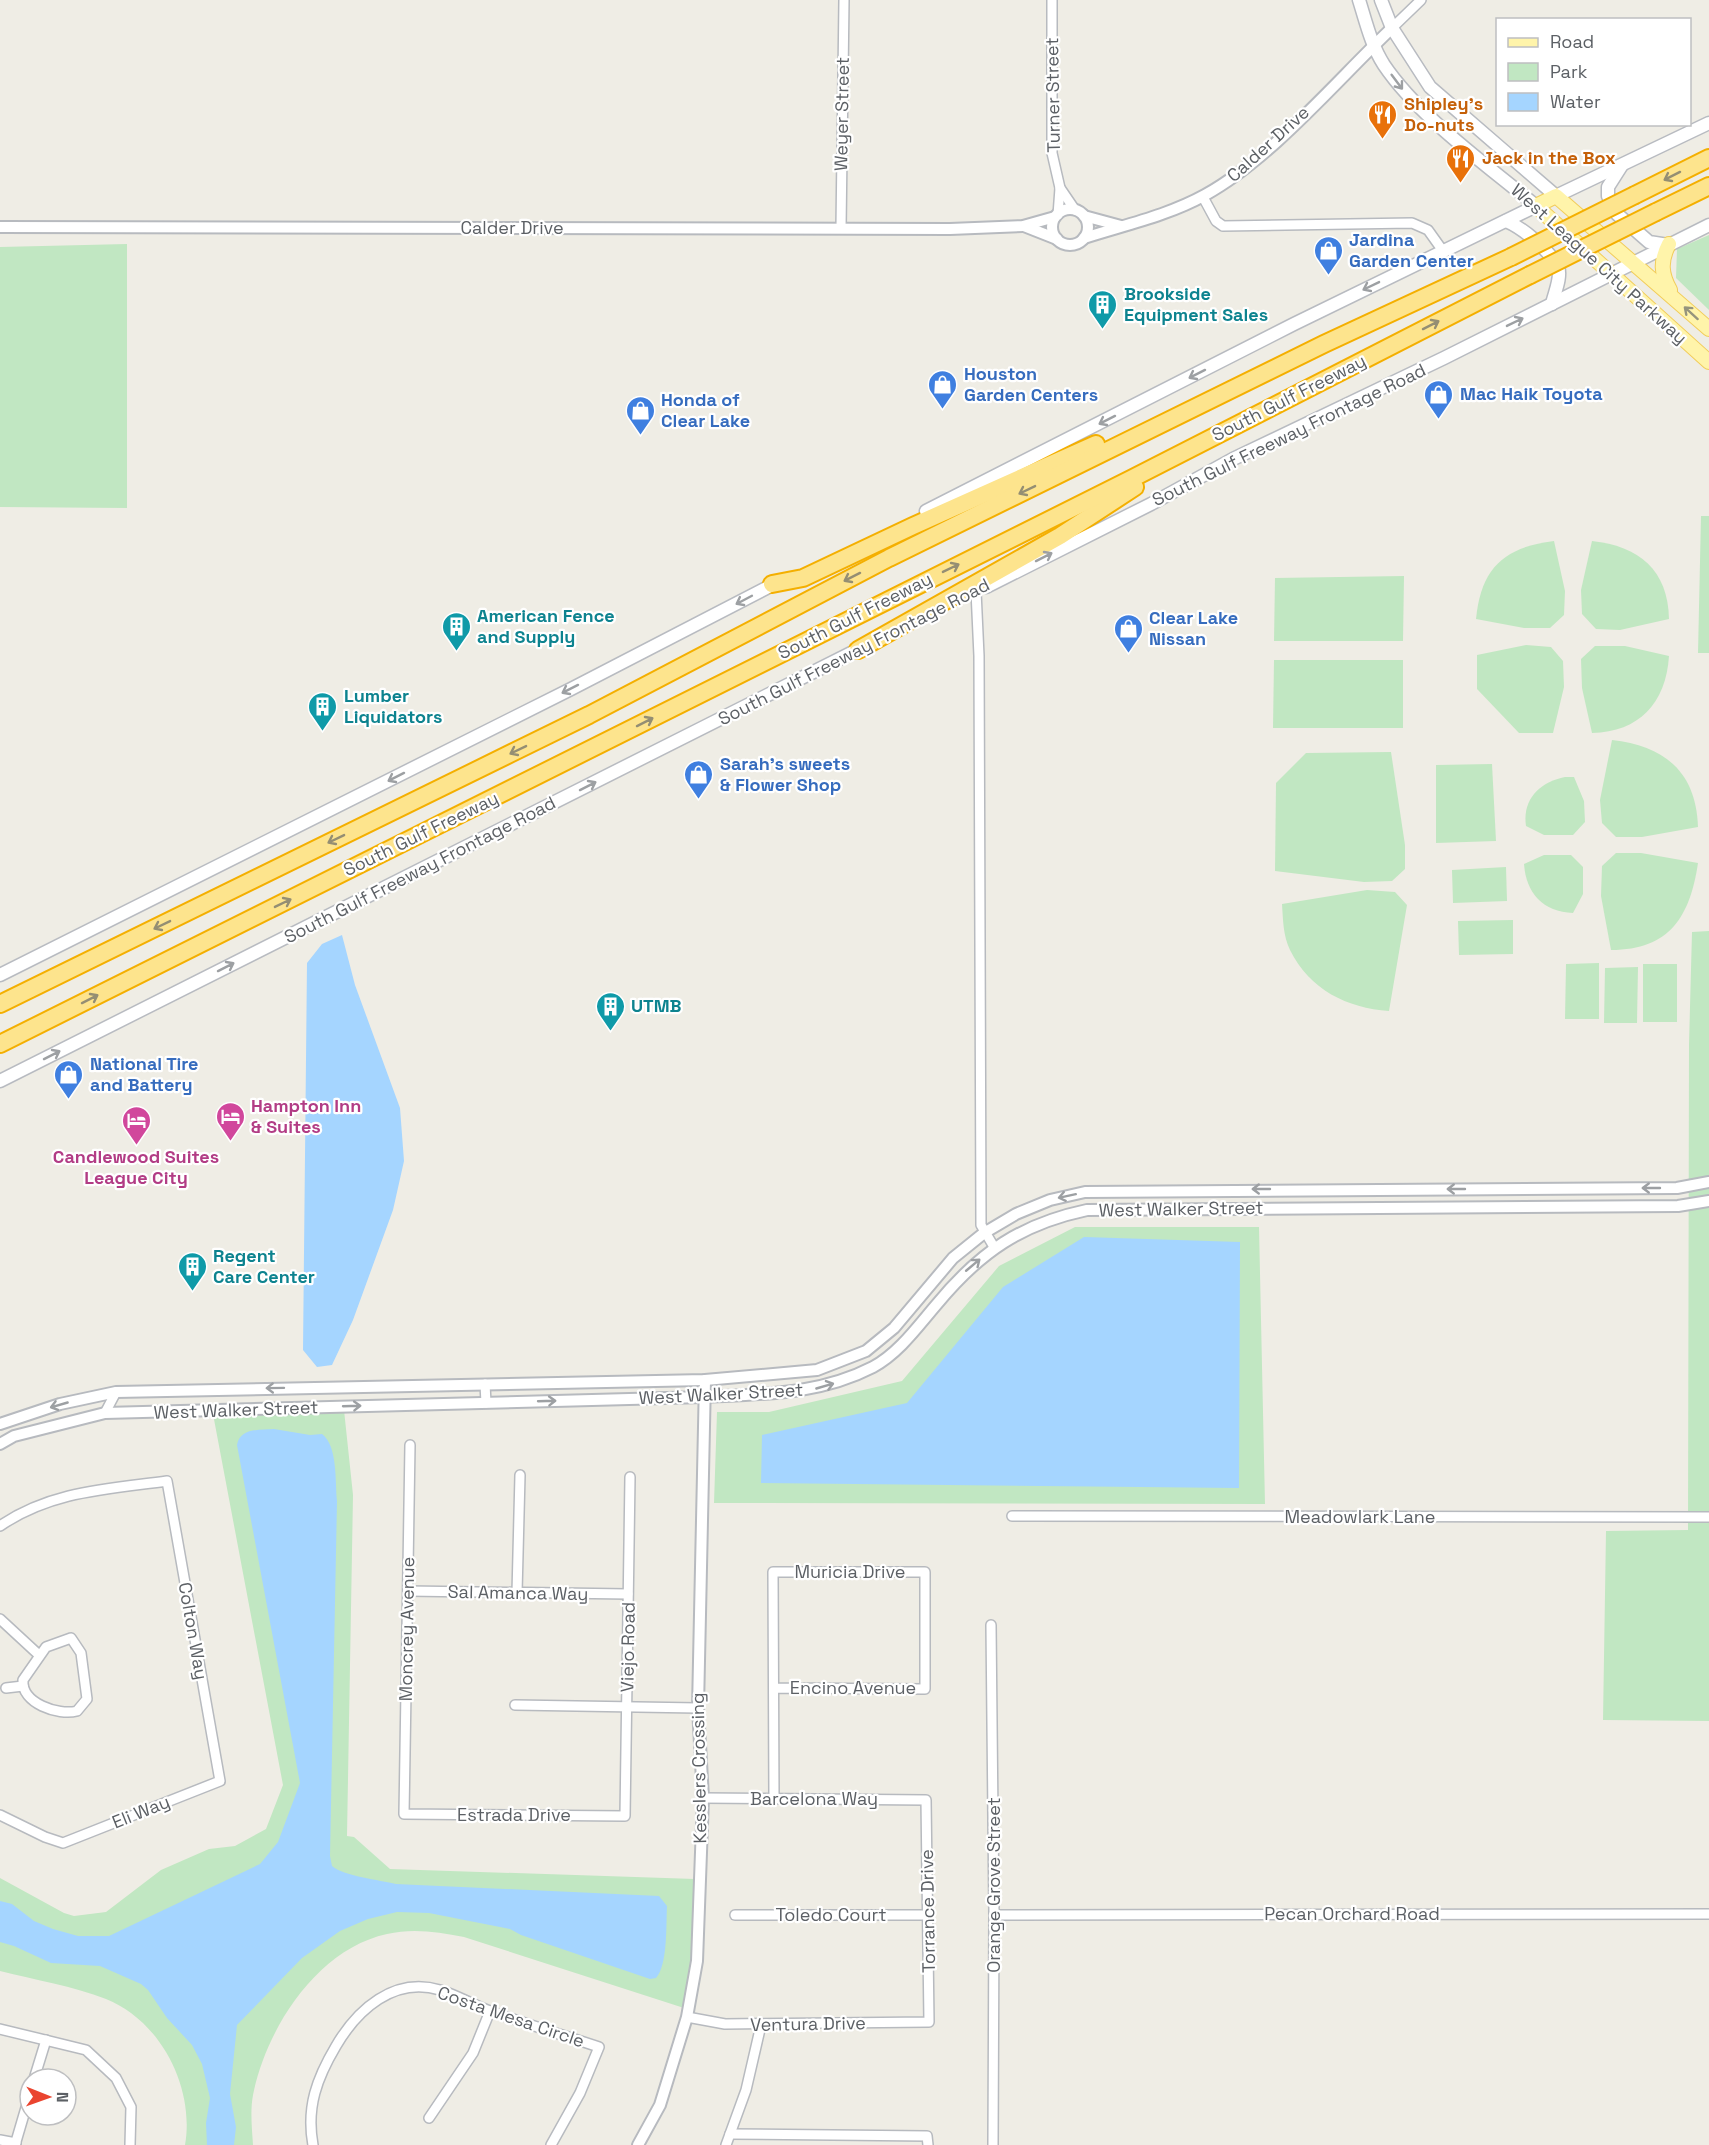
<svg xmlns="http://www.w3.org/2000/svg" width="1709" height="2145" font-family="'Space Grotesk',sans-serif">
  <rect width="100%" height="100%" fill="#efede5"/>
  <!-- green -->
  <g fill="#c1e7c2">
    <polygon points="1709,235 1709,310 1676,278 1677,249"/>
    <polygon points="127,244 127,508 0,507 0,247"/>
    <polygon points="1701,516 1709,516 1709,653 1698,653"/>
    <path d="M1554,541L1565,591L1564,615L1550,628H1524L1476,619C1481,568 1504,547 1554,541Z"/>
    <path d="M1592,541C1639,546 1668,570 1669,619L1620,630L1596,629L1582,614L1581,590Z"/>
    <polygon points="1404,576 1403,641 1274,641 1275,578"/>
    <polygon points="1526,645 1551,647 1563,661 1564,687 1553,733 1519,733 1477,689 1477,655"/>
    <path d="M1595,646H1625L1669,656C1666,703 1639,732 1592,733L1582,688L1581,659Z"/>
    <polygon points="1274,660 1403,660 1403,728 1273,728"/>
    <path d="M1612,740C1664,746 1696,771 1698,827L1642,837H1616L1602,823L1600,800Z"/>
    <polygon points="1391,752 1405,845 1405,869 1392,881 1364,882 1275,871 1276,783 1306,753"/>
    <polygon points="1492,764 1496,841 1436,843 1436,765"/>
    <path d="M1565,777H1574L1584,801L1585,822L1573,835H1544L1526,826C1522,799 1540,782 1565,777Z"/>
    <path d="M1616,853H1641L1698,863C1690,916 1670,950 1611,950L1601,896L1602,866Z"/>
    <path d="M1544,855H1571L1583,867V894L1573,913C1543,912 1526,893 1524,864Z"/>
    <polygon points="1506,867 1507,901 1453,903 1452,870"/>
    <path d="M1367,890L1395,892L1407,905L1389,1011C1347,1008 1310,990 1290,950C1283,936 1283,919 1282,904Z"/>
    <polygon points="1513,920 1513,954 1459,955 1458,921"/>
    <polygon points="1709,931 1709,1721 1603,1720 1606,1531 1688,1530 1689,1045 1692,932"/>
    <polygon points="1599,963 1599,1019 1565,1019 1566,964"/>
    <rect x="1643" y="964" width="34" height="58"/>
    <polygon points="1638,967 1637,1023 1604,1023 1605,968"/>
    <polygon points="1075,1227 1259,1227 1265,1504 714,1503 717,1412 769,1412 902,1381 999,1266"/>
    <path d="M344,1410L353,1495L347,1836L354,1837L390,1869L695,1879L693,1946L684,2008L464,1937C438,1932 413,1928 387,1934C317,1949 266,2029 253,2095C250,2111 252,2129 253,2145H185C195,2088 161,2021 106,1999C73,1986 35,1980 0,1971V1878L64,1913L74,1916L106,1912L161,1870L209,1849L235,1846L266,1829L283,1785L213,1414Z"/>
  </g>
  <!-- water -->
  <g fill="#a5d5ff">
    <polygon points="342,935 355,985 400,1108 404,1161 393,1210 353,1320 332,1365 317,1367 303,1350 307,963 322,944"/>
    <polygon points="1084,1237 1240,1242 1239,1488 761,1483 762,1435 907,1403 1003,1287"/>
    <path d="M274,1429L310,1435L322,1434C338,1446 335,1482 337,1501L330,1856L332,1866C343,1876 380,1880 396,1884L659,1896L667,1906C666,1924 668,1965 656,1978L650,1979L521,1935L510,1929L429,1913L397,1912L368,1919L340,1931L302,1958L237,2025L230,2094L236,2127L234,2145H207L206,2123L210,2098L202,2064L192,2045L167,2018L148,1990L141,1984L100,1966L51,1963L14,1946L0,1942V1901L12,1904L34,1921L53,1929L78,1936H109L260,1864L278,1842L300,1783L237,1445C240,1428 259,1430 274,1429Z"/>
  </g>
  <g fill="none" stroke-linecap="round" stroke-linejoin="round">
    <defs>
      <g id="minor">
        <polyline points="1052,0 1052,153 1060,188 1075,210"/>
        <polyline points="1392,28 1421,0"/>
        <polyline points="1203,197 1216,221 1223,226 1412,223 1428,230 1443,251"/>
        <polyline points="1058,215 1060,188"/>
        <polyline points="841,228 844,0"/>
        <polyline points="976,591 979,656 981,1225 994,1247"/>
        <polyline points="485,1384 486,1403"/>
        <polyline points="105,1413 116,1392"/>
        <polyline points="410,1445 404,1814 625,1816 630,1477"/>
        <polyline points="1012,1516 1709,1517"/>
        <path d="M0,1526C51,1491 108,1489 167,1481L220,1781L63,1843L45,1837L0,1815"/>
        <polyline points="408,1591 628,1594"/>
        <polyline points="517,1593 520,1475"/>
        <polyline points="0,1619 39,1655"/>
        <polyline points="991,1625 994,1915 993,2145"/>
        <path d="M71,1638L81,1653L87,1699L77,1711C58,1716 21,1703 23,1680L46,1647Z"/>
        <polyline points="6,1688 23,1686"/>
        <polyline points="515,1705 698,1708"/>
        <polyline points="774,1800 773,1572 925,1572 925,1689 775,1688"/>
        <polyline points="735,1915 928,1915"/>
        <polyline points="994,1915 1709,1914"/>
        <polyline points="687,2017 725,2024 929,2022 926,1800 703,1798"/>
        <polyline points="0,2029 86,2050 116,2078 131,2107 130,2145"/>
        <polyline points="34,2079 46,2040"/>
        <polyline points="429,2118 473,2053 490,2011"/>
        <polyline points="730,2134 927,2136 928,2145"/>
        <polyline points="0,2140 16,2143"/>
        <polyline points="15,2145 30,2094"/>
        <path d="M313,2145C306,2107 317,2078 336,2046C357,2010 394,1976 440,1990C457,1995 473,2005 490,2011C526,2024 563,2035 599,2047L580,2093L551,2145"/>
        <polyline points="726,2145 746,2090 761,2025"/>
      </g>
      <g id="tertiary">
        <circle cx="1070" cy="227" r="18"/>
        <polyline points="1084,216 1121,226"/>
        <polyline points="1024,226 1057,239"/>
        <polyline points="0,227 950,229 1023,226 1055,217"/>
        <path d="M1084,238C1124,225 1167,216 1205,195C1272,158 1336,81 1392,28"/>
        <polyline points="0,1424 60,1404 116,1392 705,1380 817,1370 866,1351 894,1328 953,1258 984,1233 1016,1214 1050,1200 1085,1192 1677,1188 1709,1182"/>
        <path d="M0,1444L14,1436L105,1413L704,1397C763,1394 819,1395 873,1367C899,1353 918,1326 937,1304C980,1252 1021,1224 1087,1210L1678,1206L1709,1201"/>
        <polyline points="638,2145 660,2105 687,2017 697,1961 703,1798 698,1708 705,1380"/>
      </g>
      <g id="secondary">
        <polyline points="1381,0 1392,28 1430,87 1556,196 1709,123"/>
        <polyline points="1622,165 1608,187 1608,196 1617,214 1649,242 1668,245"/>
        <path d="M1506,221C1523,228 1549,250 1558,267C1562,277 1554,294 1552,304"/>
        <path d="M926,511L1294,324L1536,206C1487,165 1419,117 1384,65C1371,45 1366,22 1359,0"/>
        <polyline points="986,587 1151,504 1233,459 1444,358 1709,225"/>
        <polyline points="0,975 571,689 778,582"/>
        <polyline points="0,1081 865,646"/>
      </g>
      <g id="primary">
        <path d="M1669,244C1660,261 1661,274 1670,290"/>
        <polyline points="1709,329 1556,196 1536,206 1709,362"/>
      </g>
      <g id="motorway">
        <polyline points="1635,195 1709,158"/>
        <polyline points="1656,212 1709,186"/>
        <polyline points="772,584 803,578 913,526 1096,444"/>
        <polyline points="858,650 1060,536 1135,487"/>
        <polyline points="0,1004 589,715 889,558 1324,344 1511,257"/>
        <polyline points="0,1044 1131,479 1530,275"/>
      </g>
    </defs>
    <!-- minor casing -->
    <use href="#minor" stroke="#b7babf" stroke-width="12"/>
    <!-- tertiary casing -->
    <use href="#tertiary" stroke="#b7babf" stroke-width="14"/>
    <!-- secondary casing -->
    <use href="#secondary" stroke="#b8bbc1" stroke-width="15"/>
    <!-- primary casing -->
    <use href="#primary" stroke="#f2cd5a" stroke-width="16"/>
    <!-- motorway casing -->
    <use href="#motorway" stroke="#f4af00" stroke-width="20"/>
    <!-- minor -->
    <use href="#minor" stroke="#fff" stroke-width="9"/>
    <!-- tertiary -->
    <use href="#tertiary" stroke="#fff" stroke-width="10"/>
    <!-- secondary -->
    <use href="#secondary" stroke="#fff" stroke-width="12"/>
    <!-- primary -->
    <use href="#primary" stroke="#fff4aa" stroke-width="14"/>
    <!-- motorway -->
    <use href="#motorway" stroke="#fde48d" stroke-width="16"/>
    <defs>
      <g id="motorway-bridge">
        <polyline points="1511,257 1635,195"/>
        <polyline points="1530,275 1656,212"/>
      </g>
    </defs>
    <!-- motorway-bridge casing -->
    <use href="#motorway-bridge" stroke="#f4af00" stroke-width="20" stroke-linecap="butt"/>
    <!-- motorway-bridge -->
    <use href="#motorway-bridge" stroke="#fde48d" stroke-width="16"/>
  </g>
  <!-- one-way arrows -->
  <defs><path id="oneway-shaft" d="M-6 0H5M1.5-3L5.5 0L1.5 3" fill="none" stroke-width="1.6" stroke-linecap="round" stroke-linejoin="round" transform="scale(1.5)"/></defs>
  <g stroke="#9da0a3">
    <use href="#oneway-shaft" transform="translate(1397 82) rotate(53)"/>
    <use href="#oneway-shaft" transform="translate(1371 286) rotate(154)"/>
    <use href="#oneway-shaft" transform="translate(1515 322) rotate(-26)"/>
    <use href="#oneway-shaft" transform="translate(1197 374) rotate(153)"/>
    <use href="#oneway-shaft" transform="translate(1107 420) rotate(153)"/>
    <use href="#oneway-shaft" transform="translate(1044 557) rotate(-27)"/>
    <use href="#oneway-shaft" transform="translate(744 600) rotate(152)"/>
    <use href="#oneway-shaft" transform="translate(570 689) rotate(153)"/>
    <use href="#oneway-shaft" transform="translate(396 777) rotate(153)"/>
    <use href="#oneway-shaft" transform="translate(588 786) rotate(-27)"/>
    <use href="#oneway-shaft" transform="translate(226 967) rotate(-27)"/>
    <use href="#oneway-shaft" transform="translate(52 1055) rotate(-27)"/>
    <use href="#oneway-shaft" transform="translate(1651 1188) rotate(180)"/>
    <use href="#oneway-shaft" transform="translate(1261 1189) rotate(180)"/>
    <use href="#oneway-shaft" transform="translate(1456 1189) rotate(180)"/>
    <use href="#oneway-shaft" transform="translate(1067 1196) rotate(168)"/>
    <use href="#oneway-shaft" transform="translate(973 1265) rotate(-40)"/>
    <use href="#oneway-shaft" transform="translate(825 1386) rotate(-16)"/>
    <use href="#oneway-shaft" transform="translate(275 1388) rotate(179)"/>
    <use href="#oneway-shaft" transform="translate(547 1401) rotate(-2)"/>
    <use href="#oneway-shaft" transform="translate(59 1405) rotate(164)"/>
    <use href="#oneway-shaft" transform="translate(352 1406) rotate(-2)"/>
  </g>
  <g stroke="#948e73">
    <use href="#oneway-shaft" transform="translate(1672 176) rotate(153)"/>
    <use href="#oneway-shaft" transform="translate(1431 325) rotate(-27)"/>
    <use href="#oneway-shaft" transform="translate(1027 490) rotate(154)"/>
    <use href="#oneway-shaft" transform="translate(951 568) rotate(-26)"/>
    <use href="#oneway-shaft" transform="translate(852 577) rotate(153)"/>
    <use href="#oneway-shaft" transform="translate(645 722) rotate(-27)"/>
    <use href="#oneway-shaft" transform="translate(518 750) rotate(154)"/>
    <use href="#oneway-shaft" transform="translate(336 839) rotate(154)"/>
    <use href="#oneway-shaft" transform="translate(283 903) rotate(-26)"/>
    <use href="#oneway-shaft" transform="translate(162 925) rotate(154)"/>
    <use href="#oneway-shaft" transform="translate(90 999) rotate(-27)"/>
  </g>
  <use stroke="#95947d" href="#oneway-shaft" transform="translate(1691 313) rotate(-138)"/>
  <!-- icons -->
  <defs>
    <symbol id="restaurant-pin" viewBox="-11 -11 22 30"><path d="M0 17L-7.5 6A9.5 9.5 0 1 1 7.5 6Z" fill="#e8710a" stroke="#fff"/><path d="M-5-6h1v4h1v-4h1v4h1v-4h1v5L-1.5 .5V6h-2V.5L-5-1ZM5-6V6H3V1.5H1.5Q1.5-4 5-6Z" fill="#fff"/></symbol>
    <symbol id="shop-pin" viewBox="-11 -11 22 30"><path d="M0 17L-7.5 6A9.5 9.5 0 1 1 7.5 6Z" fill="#3f7fe0" stroke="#fff"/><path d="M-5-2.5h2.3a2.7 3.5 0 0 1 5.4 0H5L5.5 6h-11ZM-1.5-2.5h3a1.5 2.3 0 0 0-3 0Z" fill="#fff"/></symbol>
    <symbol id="building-pin" viewBox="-11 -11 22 30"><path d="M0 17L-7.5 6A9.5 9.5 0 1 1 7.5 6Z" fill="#0f9aa8" stroke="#fff"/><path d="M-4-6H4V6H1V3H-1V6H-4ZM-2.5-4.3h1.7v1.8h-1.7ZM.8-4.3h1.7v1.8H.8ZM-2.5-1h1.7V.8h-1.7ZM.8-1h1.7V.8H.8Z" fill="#fff"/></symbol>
    <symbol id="hotel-pin" viewBox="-11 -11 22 30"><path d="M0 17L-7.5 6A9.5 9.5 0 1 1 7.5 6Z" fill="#d1479c" stroke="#fff"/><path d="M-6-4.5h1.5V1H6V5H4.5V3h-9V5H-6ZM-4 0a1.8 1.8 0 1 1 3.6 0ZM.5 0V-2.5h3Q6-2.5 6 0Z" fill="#fff"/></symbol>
  </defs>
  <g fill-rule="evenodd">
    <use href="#restaurant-pin" x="1366" y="98" width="33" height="45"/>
    <use href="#restaurant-pin" x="1444" y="142" width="33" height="45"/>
    <use href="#shop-pin" x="1312" y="234" width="33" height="45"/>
    <use href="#building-pin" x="1086" y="288" width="33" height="45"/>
    <use href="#shop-pin" x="926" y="368" width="33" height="45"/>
    <use href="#shop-pin" x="1422" y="378" width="33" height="45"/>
    <use href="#shop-pin" x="624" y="394" width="33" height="45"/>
    <use href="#building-pin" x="440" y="610" width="33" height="45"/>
    <use href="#shop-pin" x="1112" y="612" width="33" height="45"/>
    <use href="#building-pin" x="306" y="690" width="33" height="45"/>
    <use href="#shop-pin" x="682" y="758" width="33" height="45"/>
    <use href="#building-pin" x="594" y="990" width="33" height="45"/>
    <use href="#shop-pin" x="52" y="1058" width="33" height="45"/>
    <use href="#hotel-pin" x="214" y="1100" width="33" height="45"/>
    <use href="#hotel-pin" x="120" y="1104" width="33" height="45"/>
    <use href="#building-pin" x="176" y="1250" width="33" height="45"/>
  </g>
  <g text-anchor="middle" stroke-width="4.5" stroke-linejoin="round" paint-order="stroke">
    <!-- street labels -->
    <g font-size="18" fill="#5c6065" stroke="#fff">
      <text transform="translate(1053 95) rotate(-91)" y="6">Turner Street</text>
      <text transform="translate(842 114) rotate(-89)" y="6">Weyer Street</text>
      <text transform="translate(1268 144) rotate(-42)" y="6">Calder Drive</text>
      <text x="512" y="234">Calder Drive</text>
      <text transform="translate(1599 264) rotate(42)" y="6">West League City Parkway</text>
      <text transform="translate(1289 398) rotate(-27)" y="6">South Gulf Freeway</text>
      <text transform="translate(1289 435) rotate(-26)" y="6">South Gulf Freeway Frontage Road</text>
      <text transform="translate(855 616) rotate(-27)" y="6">South Gulf Freeway</text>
      <text transform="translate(854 652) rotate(-27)" y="6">South Gulf Freeway Frontage Road</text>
      <text transform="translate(421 834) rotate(-26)" y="6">South Gulf Freeway</text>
      <text transform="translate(420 870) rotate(-27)" y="6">South Gulf Freeway Frontage Road</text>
      <text transform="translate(1181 1209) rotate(-1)" y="6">West Walker Street</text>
      <text transform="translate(721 1394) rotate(-3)" y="6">West Walker Street</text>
      <text transform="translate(236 1410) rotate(-2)" y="6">West Walker Street</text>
      <text x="1360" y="1523">Meadowlark Lane</text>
      <text x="850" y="1578">Muricia Drive</text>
      <text transform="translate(518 1593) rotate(1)" y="6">Sal Amanca Way</text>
      <text transform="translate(407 1629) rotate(-89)" y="6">Moncrey Avenue</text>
      <text transform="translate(193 1631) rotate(80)" y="6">Colton Way</text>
      <text transform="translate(628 1647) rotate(-89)" y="6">Viejo Road</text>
      <text x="853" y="1694">Encino Avenue</text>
      <text transform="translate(699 1768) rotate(-91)" y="6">Kesslers Crossing</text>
      <text x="814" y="1805">Barcelona Way</text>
      <text transform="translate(141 1812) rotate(-22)" y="6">Eli Way</text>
      <text x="514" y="1821">Estrada Drive</text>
      <text transform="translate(994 1885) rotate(-90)" y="6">Orange Grove Street</text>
      <text transform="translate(928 1911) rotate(-91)" y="6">Torrance Drive</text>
      <text x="1352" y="1920">Pecan Orchard Road</text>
      <text x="831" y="1921">Toledo Court</text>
      <text transform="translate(511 2017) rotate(19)" y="6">Costa Mesa Circle</text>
      <text transform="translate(808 2024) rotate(-1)" y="6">Ventura Drive</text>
    </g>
    <!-- food labels -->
    <g font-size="18" font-weight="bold" fill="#c56008" stroke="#fff" text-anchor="start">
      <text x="1404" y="110">Shipley's<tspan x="1404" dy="21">Do-nuts</tspan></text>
      <text x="1482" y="164">Jack in the Box</text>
    </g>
    <!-- shop labels -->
    <g font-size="18" font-weight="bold" fill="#366cbe" stroke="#fff" text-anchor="start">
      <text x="1349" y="246">Jardina<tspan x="1349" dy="21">Garden Center</tspan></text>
      <text x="964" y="380">Houston<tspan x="964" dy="21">Garden Centers</tspan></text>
      <text x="1460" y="400">Mac Haik Toyota</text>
      <text x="661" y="406">Honda of<tspan x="661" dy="21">Clear Lake</tspan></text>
      <text x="1149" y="624">Clear Lake<tspan x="1149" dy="21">Nissan</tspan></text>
      <text x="720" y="770">Sarah’s sweets<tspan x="720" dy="21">&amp; Flower Shop</tspan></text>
      <text x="90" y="1070">National Tire<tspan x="90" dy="21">and Battery</tspan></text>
    </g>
    <!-- culture labels -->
    <g font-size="18" font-weight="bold" fill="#0d838f" stroke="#fff" text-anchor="start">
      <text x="1124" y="300">Brookside<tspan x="1124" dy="21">Equipment Sales</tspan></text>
      <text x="477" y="622">American Fence<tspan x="477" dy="21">and Supply</tspan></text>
      <text x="344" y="702">Lumber<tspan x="344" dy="21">Liquidators</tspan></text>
      <text x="631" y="1012">UTMB</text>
      <text x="213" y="1262">Regent<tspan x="213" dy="21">Care Center</tspan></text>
    </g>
    <!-- hotel labels -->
    <g font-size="18" font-weight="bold" fill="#b23c85" stroke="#fff" text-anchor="start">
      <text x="251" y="1112">Hampton Inn<tspan x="251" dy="21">&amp; Suites</tspan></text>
      <text x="136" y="1163" text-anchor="middle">Candlewood Suites<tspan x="136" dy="21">League City</tspan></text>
    </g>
  </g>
  <!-- legend -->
  <rect x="1496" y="18" width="195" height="108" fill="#ffffff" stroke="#bebfc1" stroke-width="1.5"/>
  <rect x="1508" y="38" width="30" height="9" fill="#fff4aa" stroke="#bebfc1" stroke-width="1.5"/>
  <text x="1550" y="48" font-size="18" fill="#5c6065">Road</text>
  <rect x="1508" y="63" width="30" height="18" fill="#c1e7c2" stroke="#bebfc1" stroke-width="1.5"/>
  <text x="1550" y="78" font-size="18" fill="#5c6065">Park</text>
  <rect x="1508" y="93" width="30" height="18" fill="#a5d5ff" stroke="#bebfc1" stroke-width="1.5"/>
  <text x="1550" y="108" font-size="18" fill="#5c6065">Water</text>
  <!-- north arrow -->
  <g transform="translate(48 2097) rotate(91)"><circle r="28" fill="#ffffff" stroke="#bebfc1" stroke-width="1.5"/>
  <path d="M0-4.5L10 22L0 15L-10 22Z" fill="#ea442f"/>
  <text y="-9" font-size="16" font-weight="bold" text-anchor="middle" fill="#5c6065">N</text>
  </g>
</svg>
